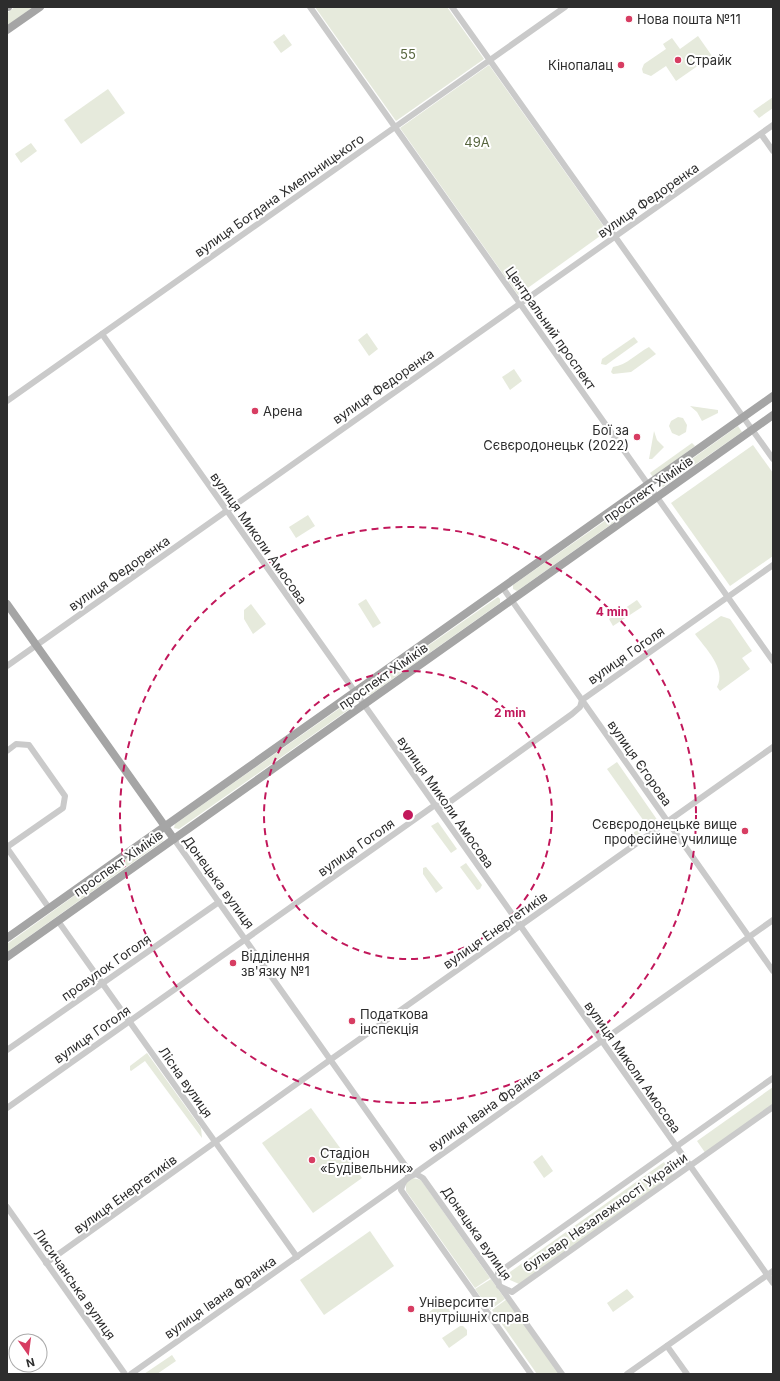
<svg xmlns="http://www.w3.org/2000/svg" width="780" height="1381" font-family="Inter,sans-serif">
  <rect width="100%" height="100%" fill="#fff"/>
  <!-- green -->
  <g fill="#e6eadc">
    <polygon points="15,7 33,7 7,26 7,13"/>
    <polygon points="315,7 447,7 484,59 396,121"/>
    <polygon points="284,34 292,45 281,53 273,42"/>
    <polygon points="698,36 712,56 676,81 666,66 651,76 643,73 642,69 644,64 666,49 663,44 672,38 680,49"/>
    <polygon points="489,65 607,231 518,295 400,128"/>
    <polygon points="108,89 125,113 81,144 64,120"/>
    <polygon points="773,97 773,108 759,118 753,111"/>
    <polygon points="31,143 37,151 21,163 15,154"/>
    <polygon points="367,333 378,349 369,356 358,340"/>
    <polygon points="634,337 638,342 606,365 601,364 602,359"/>
    <path d="M649,347L656,354L631,372L613,374L611,372L613,367C627,365 637,353 649,347Z"/>
    <polygon points="514,369 522,381 510,390 502,377"/>
    <polygon points="690,406 718,410 718,413 702,421 697,412"/>
    <polygon points="678,417 683,418 687,425 686,432 679,436 672,433 669,426 671,421"/>
    <polygon points="738,426 742,432 660,489 658,488 657,484"/>
    <polygon points="654,431 657,440 664,447 652,459 649,459"/>
    <polygon points="692,443 695,446 653,477 650,473"/>
    <polygon points="753,445 773,473 773,556 730,586 671,503"/>
    <polygon points="642,495 645,497 644,501 517,591 513,589 513,585"/>
    <polygon points="308,515 315,526 296,538 289,527"/>
    <polygon points="498,597 500,599 500,603 370,695 365,694 366,689"/>
    <polygon points="366,599 381,623 373,628 358,604"/>
    <polygon points="637,600 642,607 613,626 609,619"/>
    <polygon points="251,604 266,624 253,634 244,619 244,610"/>
    <path d="M721,616L730,619L752,651L742,658L750,669L720,691L717,687C727,669 705,648 695,634Z"/>
    <polygon points="350,701 352,703 351,708 179,829 174,828 175,824"/>
    <polygon points="617,762 658,821 636,836 633,833 646,824 607,769"/>
    <polygon points="438,822 457,849 451,853 431,826"/>
    <polygon points="159,835 164,836 163,841 7,952 7,944"/>
    <polygon points="466,863 482,885 480,889 477,890 460,867"/>
    <polygon points="426,867 443,888 436,893 423,874 423,868"/>
    <polygon points="147,1053 201,1128 202,1138 145,1061 131,1071 130,1070 130,1066"/>
    <polygon points="773,1087 773,1106 706,1154 697,1141"/>
    <polygon points="311,1108 362,1178 313,1213 262,1143"/>
    <polygon points="542,1155 553,1171 544,1178 533,1162"/>
    <polygon points="664,1162 673,1175 519,1284 510,1280 510,1272"/>
    <polygon points="413,1178 421,1180 490,1278 475,1288 406,1191 406,1183"/>
    <polygon points="370,1231 394,1266 324,1315 300,1280"/>
    <polygon points="491,1279 505,1299 490,1310 475,1289"/>
    <polygon points="627,1289 634,1297 613,1312 607,1303"/>
    <polygon points="507,1299 560,1374 537,1374 492,1310"/>
    <polygon points="440,1304 448,1306 450,1312 432,1325 425,1315"/>
    <polygon points="460,1326 463,1326 467,1330 467,1335 449,1348 442,1338"/>
    <polygon points="172,1355 176,1361 157,1374 144,1374"/>
  </g>
  <g fill="none" stroke-linecap="round" stroke-linejoin="round">
    <!-- minor -->
    <g stroke="#cacaca" stroke-width="6">
      <polyline points="310,7 773,661"/>
      <polyline points="452,7 773,459"/>
      <polyline points="761,134 773,151"/>
      <polyline points="102,334 773,1283"/>
      <polyline points="7,401 565,7"/>
      <polyline points="503,588 773,971"/>
      <polyline points="7,666 773,125"/>
      <polyline points="7,751 16,744 29,745 65,796 63,808 7,847"/>
      <polyline points="174,839 407,1168 408,1176"/>
      <polyline points="7,848 49,908"/>
      <polyline points="58,921 297,1257"/>
      <polyline points="7,1050 219,902"/>
      <polyline points="773,1078 498,1273 499,1286 512,1292 773,1107"/>
      <polyline points="7,1108 435,805 443,807 451,801 572,714 580,707 582,700 773,565"/>
      <polyline points="7,1207 125,1374"/>
      <polyline points="46,1263 330,1060 773,747"/>
      <polyline points="667,1346 687,1374"/>
      <polyline points="131,1374 773,920"/>
      <path d="M531,1374L401,1190C403,1181 407,1176 416,1174L423,1178L562,1374"/>
      <polyline points="627,1374 773,1271"/>
    </g>
    <!-- major -->
    <g stroke="#a5a5a5" stroke-width="8">
      <polyline points="7,7 8,7"/>
      <polyline points="7,30 40,7"/>
      <polyline points="7,604 174,839"/>
      <polyline points="7,938 773,396"/>
      <polyline points="7,957 773,415"/>
    </g>
  </g>
  <!-- distance rings -->
  <g fill="none" stroke="#c2185b" stroke-width="2" stroke-dasharray="7 5">
    <circle cx="408" cy="815" r="144"/>
    <circle cx="408" cy="815" r="288"/>
  </g>
  <!-- markers -->
  <g fill="#d73d62" stroke="#fff" stroke-width="1.5">
    <circle cx="629" cy="19" r="4"/>
    <circle cx="678" cy="60" r="4"/>
    <circle cx="621" cy="65" r="4"/>
    <circle cx="255" cy="411" r="4"/>
    <circle cx="637" cy="437" r="4"/>
    <circle cx="745" cy="831" r="4"/>
    <circle cx="233" cy="963" r="4"/>
    <circle cx="352" cy="1021" r="4"/>
    <circle cx="312" cy="1160" r="4"/>
    <circle cx="411" cy="1309" r="4"/>
  </g>
  <g text-anchor="middle" stroke-width="4" stroke-linejoin="round" paint-order="stroke">
    <!-- poi labels -->
    <g font-size="13" fill="#2d2d2d" stroke="#fff" text-anchor="start">
      <text x="637" y="24">Нова пошта №11</text>
      <text x="686" y="65">Страйк</text>
      <text x="613" y="70" text-anchor="end">Кінопалац</text>
      <text x="263" y="416">Арена</text>
      <text x="629" y="435" text-anchor="end">Бої за<tspan x="629" dy="15">Сєвєродонецьк (2022)</tspan></text>
      <text x="737" y="829" text-anchor="end">Сєвєродонецьке вище<tspan x="737" dy="15">професійне училище</tspan></text>
      <text x="241" y="961">Відділення<tspan x="241" dy="15">зв'язку №1</tspan></text>
      <text x="360" y="1019">Податкова<tspan x="360" dy="15">інспекція</tspan></text>
      <text x="320" y="1158">Стадіон<tspan x="320" dy="15">«Будівельник»</tspan></text>
      <text x="419" y="1307">Університет<tspan x="419" dy="15">внутрішніх справ</tspan></text>
    </g>
    <!-- park labels -->
    <g font-size="13" fill="#57653e" stroke="#fff">
      <text x="408" y="59">55</text>
      <text x="477" y="147">49А</text>
    </g>
    <!-- street labels -->
    <g font-size="13" fill="#2d2d2d" stroke="#fff">
      <text transform="translate(279 195) rotate(-35)" y="5">вулиця Богдана Хмельницького</text>
      <text transform="translate(648 200) rotate(-35)" y="5">вулиця Федоренка</text>
      <text transform="translate(551 328) rotate(55)" y="5">Центральний проспект</text>
      <text transform="translate(383 386) rotate(-35)" y="5">вулиця Федоренка</text>
      <text transform="translate(648 489) rotate(-35)" y="5">проспект Хіміків</text>
      <text transform="translate(259 538) rotate(55)" y="5">вулиця Миколи Амосова</text>
      <text transform="translate(119 573) rotate(-35)" y="5">вулиця Федоренка</text>
      <text transform="translate(626 655) rotate(-35)" y="5">вулиця Гоголя</text>
      <text transform="translate(383 676) rotate(-35)" y="5">проспект Хіміків</text>
      <text transform="translate(640 763) rotate(55)" y="5">вулиця Єгорова</text>
      <text transform="translate(446 802) rotate(55)" y="5">вулиця Миколи Амосова</text>
      <text transform="translate(356 847) rotate(-35)" y="5">вулиця Гоголя</text>
      <text transform="translate(118 863) rotate(-35)" y="5">проспект Хіміків</text>
      <text transform="translate(219 882) rotate(54)" y="5">Донецька вулиця</text>
      <text transform="translate(495 930) rotate(-35)" y="5">вулиця Енергетиків</text>
      <text transform="translate(106 967) rotate(-35)" y="5">провулок Гоголя</text>
      <text transform="translate(92 1034) rotate(-35)" y="5">вулиця Гоголя</text>
      <text transform="translate(633 1067) rotate(55)" y="5">вулиця Миколи Амосова</text>
      <text transform="translate(186 1082) rotate(55)" y="5">Лісна вулиця</text>
      <text transform="translate(484 1110) rotate(-35)" y="5">вулиця Івана Франка</text>
      <text transform="translate(125 1194) rotate(-36)" y="5">вулиця Енергетиків</text>
      <text transform="translate(605 1212) rotate(-35)" y="5">бульвар Незалежності України</text>
      <text transform="translate(477 1233) rotate(55)" y="5">Донецька вулиця</text>
      <text transform="translate(75 1284) rotate(55)" y="5">Лисичанська вулиця</text>
      <text transform="translate(220 1297) rotate(-35)" y="5">вулиця Івана Франка</text>
    </g>
  </g>
  <circle cx="408" cy="815" r="6" fill="#c2185b" stroke="#fff" stroke-width="2"/>
  <g font-size="12" text-anchor="middle" font-weight="bold" fill="#c2185b" stroke="#fff" stroke-width="4" stroke-linejoin="round" paint-order="stroke">
    <text x="612" y="616">4 min</text>
    <text x="510" y="717">2 min</text>
  </g>
  <!-- border -->
  <rect width="780" height="1381" fill="none" stroke="#2d2d2d" stroke-width="16"/>
  <!-- north arrow -->
  <g transform="translate(28 1353) rotate(166)"><circle r="19" fill="#ffffff" stroke="#ababab"/>
  <path d="M0-3L7 15L0 10L-7 15Z" fill="#d73d62"/>
  <text y="-6" font-size="11" font-weight="bold" text-anchor="middle" fill="#2d2d2d">N</text>
  </g>
</svg>
